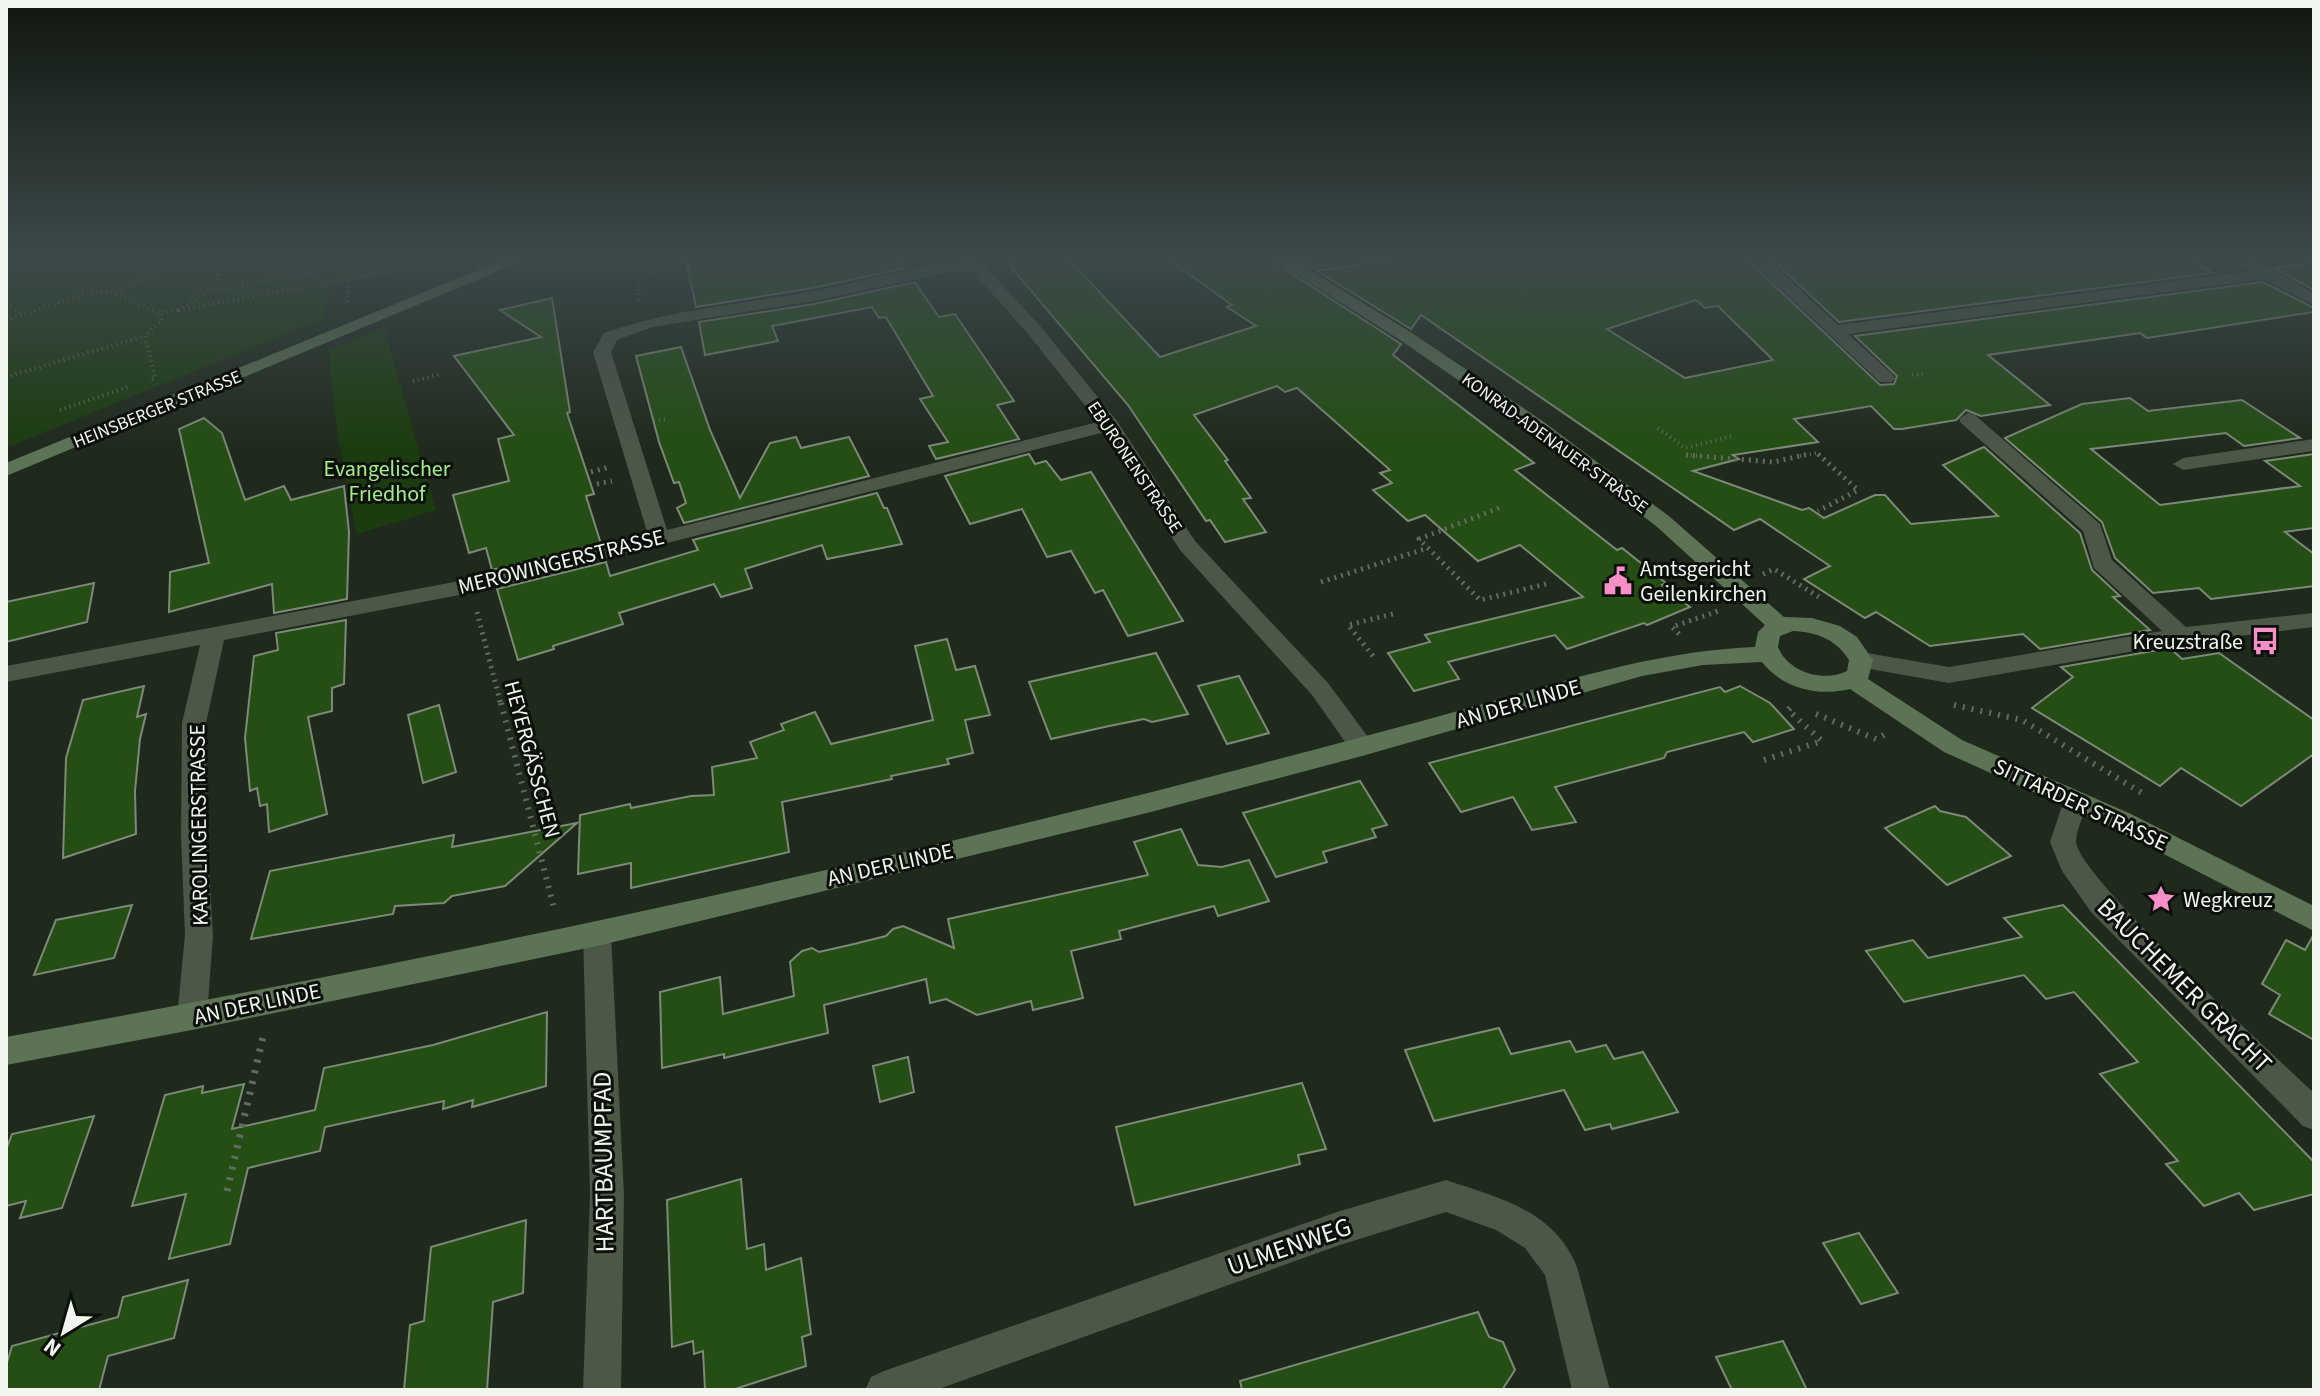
<svg xmlns="http://www.w3.org/2000/svg" width="2320" height="1396" font-family="'Source Sans 3',sans-serif">
  <rect width="100%" height="100%" fill="#1f291c"/>
  <!-- green -->
  <g fill="#1c3c0f">
    <polygon points="6,255 402,255 404,271 331,285 324,318 11,446 6,443"/>
    <polygon points="384,328 436,510 357,534 338,438 328,350"/>
  </g>
  <!-- building -->
  <g fill="#244e13" stroke="#7d8979" stroke-width="2" fill-rule="evenodd">
    <polygon points="685,255 897,255 905,268 813,288 696,307"/>
    <polygon points="1006,255 1065,255 1160,357 1256,326 1227,307 1232,305 1162,255 1263,255 1401,344 1393,355 1534,463 1515,470 1617,550 1622,548 1666,583 1662,585 1690,607 1647,625 1644,623 1567,649 1555,635 1448,662 1459,679 1414,691 1388,653 1430,642 1425,635 1583,597 1520,545 1478,561 1425,515 1408,521 1373,490 1392,483 1380,473 1390,470 1297,388 1285,392 1277,386 1194,415 1228,460 1225,461 1251,498 1243,499 1266,532 1225,542 1210,520 1206,521 1128,405 1010,266 1014,265"/>
    <path d="M1420,255H1742L1880,385L1894,384L1897,376L1855,336L2263,282L2314,308V312L2147,338L2140,333L1988,355L2050,405L1981,416L1966,410L1956,420L1902,429H1894L1871,406L1794,419L1818,442L1733,455L1739,459L1693,471L1802,510L1809,508L1824,518L1875,495H1885L1911,524L1998,516L1943,465L1984,447L2080,533L2092,570L2120,596L2113,597L2150,630L2040,649L2023,634L1930,646L1876,612L1865,618L1804,579L1830,566L1760,519L1734,530L1421,315L1411,329L1317,271ZM1696,300L1705,308L1718,306L1773,360L1685,378L1607,329Z"/>
    <polygon points="1767,255 2182,255 2213,273 1839,322"/>
    <polygon points="2314,263 2314,290 2274,268"/>
    <polygon points="915,282 939,317 955,314 1014,401 997,405 1019,439 936,459 929,446 948,442 920,399 933,396 886,317 879,318 872,307 772,326 778,341 705,355 699,322 814,304"/>
    <polygon points="552,298 570,412 567,413 594,494 586,496 601,544 492,570 486,548 469,553 453,495 509,481 498,439 514,435 454,356 541,337 500,310"/>
    <polygon points="681,347 710,430 740,498 770,443 796,437 801,448 849,437 869,476 684,523 677,508 686,503 679,482 674,483 659,442 636,356"/>
    <polygon points="2130,398 2148,411 2242,400 2300,438 2244,446 2226,433 2091,449 2160,505 2300,486 2265,461 2314,454 2314,528 2285,532 2314,554 2314,586 2211,599 2199,588 2153,593 2115,558 2102,522 2005,438 2082,404"/>
    <polygon points="204,418 222,433 245,500 284,486 291,500 344,486 349,532 347,599 274,613 272,584 169,612 170,572 209,563 179,429"/>
    <polygon points="1029,454 1035,464 1046,461 1061,480 1091,472 1183,621 1128,636 1103,590 1095,593 1071,551 1047,557 1022,509 970,524 945,476"/>
    <polygon points="877,493 884,508 887,508 902,544 827,559 822,545 745,569 752,588 721,597 714,584 619,613 623,624 553,646 554,649 518,660 497,589 606,562 610,576 698,550 693,540"/>
    <polygon points="94,583 87,622 6,642 6,602"/>
    <polygon points="346,620 344,684 332,688 332,711 308,717 327,814 269,832 267,804 260,806 257,788 250,791 245,738 254,656 278,650 276,633"/>
    <polygon points="947,639 956,670 975,666 990,715 965,720 973,753 947,759 949,764 891,776 892,779 782,802 789,852 631,888 631,863 578,874 580,815 630,804 631,808 691,796 714,795 712,767 757,758 750,742 784,730 781,724 815,712 831,744 933,720 915,646"/>
    <polygon points="2170,648 2182,659 2219,653 2314,720 2314,754 2241,806 2181,768 2160,786 2032,708 2073,677 2061,667"/>
    <polygon points="1156,653 1188,714 1152,722 1144,719 1109,726 1051,739 1029,682"/>
    <polygon points="1239,676 1269,733 1227,744 1198,686"/>
    <polygon points="144,686 137,717 146,714 140,739 135,791 136,834 63,858 66,758 83,700"/>
    <polygon points="1740,686 1770,703 1794,729 1753,742 1744,732 1667,752 1664,758 1555,787 1576,822 1532,830 1513,797 1461,812 1429,763 1720,687 1725,692"/>
    <polygon points="439,705 456,772 423,783 408,715"/>
    <polygon points="1360,781 1387,825 1372,829 1376,837 1323,852 1327,862 1276,877 1243,813"/>
    <polygon points="1935,806 1940,811 1966,817 2011,856 1947,885 1885,828"/>
    <polygon points="577,823 505,886 452,896 444,903 395,906 393,914 251,939 270,871 454,835 452,847"/>
    <polygon points="1181,829 1198,865 1222,867 1249,860 1269,901 1218,916 1214,906 1119,931 1121,939 1071,951 1083,998 1033,1010 1031,1001 977,1015 946,999 930,1003 926,979 824,1005 828,1033 724,1058 724,1054 662,1068 660,992 720,977 723,1014 794,996 790,962 802,951 812,948 819,952 854,944 886,936 893,929 903,926 954,948 948,919 1148,875 1134,842"/>
    <polygon points="132,905 114,958 34,975 56,920"/>
    <polygon points="2063,905 2314,1162 2314,1194 2254,1210 2239,1193 2204,1206 2166,1164 2178,1161 2100,1074 2138,1062 2074,992 2046,999 2024,975 1904,1002 1866,951 1913,940 1928,958 2022,937 2004,918"/>
    <polygon points="2314,934 2314,1040 2269,1014 2280,995 2262,984 2286,940 2305,950"/>
    <polygon points="547,1012 546,1086 472,1107 473,1100 443,1109 444,1101 325,1127 320,1151 248,1168 230,1244 169,1259 186,1194 132,1206 165,1095 203,1086 202,1093 244,1084 232,1129 315,1110 324,1068 433,1045"/>
    <polygon points="1499,1028 1511,1054 1570,1041 1576,1052 1606,1045 1614,1059 1643,1052 1678,1112 1612,1129 1610,1124 1585,1130 1564,1090 1434,1121 1405,1050"/>
    <polygon points="908,1057 914,1092 880,1102 873,1066"/>
    <polygon points="1302,1083 1326,1149 1298,1155 1300,1164 1135,1205 1116,1127"/>
    <polygon points="94,1116 62,1208 20,1218 26,1201 6,1206 6,1150 12,1134"/>
    <polygon points="741,1179 747,1249 764,1244 766,1270 801,1258 811,1334 802,1337 806,1366 732,1390 705,1390 703,1351 694,1354 693,1341 672,1347 667,1200"/>
    <polygon points="526,1220 523,1293 493,1302 487,1390 404,1390 410,1325 424,1321 431,1247"/>
    <polygon points="1859,1233 1898,1293 1861,1304 1823,1243"/>
    <polygon points="188,1280 174,1338 108,1356 99,1390 6,1390 6,1366 12,1346 118,1317 123,1297"/>
    <polygon points="1478,1312 1489,1337 1503,1342 1515,1370 1502,1390 1242,1390 1240,1381"/>
    <polygon points="1783,1341 1807,1390 1732,1390 1716,1357"/>
  </g>
  <g fill="none" stroke-linecap="round" stroke-linejoin="round">
    <!-- path-far3 -->
    <g stroke="#636b60" stroke-width="4" stroke-dasharray="1 4" stroke-linecap="butt">
      <polyline points="1503,258 1516,255"/>
      <polygon points="393,259 395,270 179,310 209,291"/>
      <polyline points="305,274 306,255"/>
      <polyline points="267,281 270,255"/>
      <polyline points="217,290 218,255"/>
      <polyline points="115,293 162,270 164,255"/>
      <polyline points="639,300 638,277 716,264"/>
      <polyline points="347,302 349,279"/>
      <polyline points="6,305 23,314"/>
      <polyline points="6,320 94,291 114,293 159,313"/>
      <polyline points="1912,375 1927,373"/>
      <polyline points="6,377 145,336"/>
      <polyline points="152,379 155,378 145,336 162,320 159,313 179,310"/>
      <polyline points="413,381 442,374"/>
      <polyline points="60,410 131,386"/>
      <polyline points="654,421 668,418"/>
      <polyline points="1658,428 1685,448 1733,436"/>
      <polyline points="1686,455 1704,456"/>
      <polyline points="1800,456 1816,453 1820,456"/>
    </g>
    <!-- path-far2 -->
    <g stroke="#636b60" stroke-width="5" stroke-dasharray="2 5" stroke-linecap="butt">
      <polyline points="1818,454 1858,490 1818,511"/>
      <polyline points="1686,455 1773,462 1809,454"/>
      <polyline points="591,472 609,467"/>
      <polyline points="597,484 612,481"/>
      <polyline points="1499,508 1419,539 1480,600 1550,583"/>
      <polyline points="1763,574 1774,569 1819,597"/>
      <polyline points="1321,582 1428,548"/>
      <polyline points="477,612 501,705"/>
      <polyline points="1679,634 1672,627 1721,610"/>
      <polyline points="1373,656 1348,625 1393,614"/>
    </g>
    <!-- path-far1 -->
    <g stroke="#636b60" stroke-width="6" stroke-dasharray="2 7" stroke-linecap="butt">
      <polyline points="501,703 554,908"/>
      <polyline points="1954,705 2022,720 2142,793"/>
      <polyline points="1816,714 1876,739 1884,735"/>
      <polyline points="1764,760 1822,741 1788,710 1791,707"/>
    </g>
    <!-- path -->
    <polyline stroke="#636b60" stroke-width="7" stroke-dasharray="3 8" stroke-linecap="butt" points="227,1191 263,1037"/>
    <!-- street -->
    <g fill="#4c5748" fill-rule="evenodd">
      <polygon points="1332,255 1368,255 1361,260 1293,272 1285,267 1293,262"/>
      <polygon points="1745,255 1762,255 1838,325 2251,271 2226,255 2245,255 2314,293 2314,305 2264,279 1848,334 1892,374 1895,378 1892,382 1880,382"/>
      <path d="M976,261L982,263L1041,327L1117,421L1195,541L1328,683L1371,741L1374,747L1371,753L1362,756L1353,753L1312,695L1180,550L1105,432L470,593L224,640L206,723L207,836L213,935L207,1017L203,1026L192,1030L181,1026L177,1017L185,935L181,836L182,723L200,645L6,682V666L470,579L648,535L593,352L604,333C671,309 743,304 814,291C867,281 921,263 976,261ZM972,271L1029,335L1098,422L667,530L611,352L617,340L652,327L813,301L949,272Z"/>
      <polygon points="1968,413 1975,415 2100,524 2112,560 2186,627 2314,613 2314,627 2181,643 1949,683 1853,666 1849,660 1853,654 1861,652 1949,667 2162,631 2094,568 2083,531 1961,423 1959,419"/>
      <polygon points="2314,439 2314,451 2183,470 2173,464 2183,458"/>
      <path d="M2075,791L2084,794L2088,801C2085,812 2076,830 2076,842C2079,877 2277,1058 2314,1093V1130L2303,1126L2091,912L2062,871L2050,842L2066,794Z"/>
      <polygon points="597,922 607,926 611,934 624,1195 621,1390 583,1390 590,1195 583,934 587,926"/>
      <path d="M1446,1180C1499,1198 1554,1210 1577,1267L1610,1390H1572L1545,1275L1525,1248L1496,1230L1446,1212L1340,1245L936,1390H865L871,1377L884,1371L1340,1211Z"/>
    </g>
    <!-- secondary -->
    <g fill="#5d7356" fill-rule="evenodd">
      <polygon points="515,255 537,255 6,476 6,463"/>
      <path d="M1266,255H1285L1412,333L1544,422L1670,517L1784,617L1812,618L1840,626L1857,637L1873,660L1868,679L1962,740L2131,814L2314,906V931L2113,828L1944,752L1850,689C1818,697 1782,688 1762,662L1703,665L1642,676L1362,756L1147,813L597,946L192,1030L6,1065V1037C390,968 773,887 1152,792C1256,765 1361,738 1465,709C1561,682 1655,651 1755,647L1758,632L1765,625L1656,526L1531,430L1400,340ZM1793,631C1816,632 1836,639 1849,660L1847,671C1823,683 1788,672 1778,647L1780,636Z"/>
    </g>
  </g>
  <!-- sky -->
  <linearGradient id="sky" x2="0" y2="1"><stop stop-color="#11170f"/><stop offset="0.57" stop-color="#3c494b"/><stop offset="1" stop-color="#3c494b" stop-opacity="0"/></linearGradient>
  <rect width="2320" height="451" fill="url(#sky)"/>
  <!-- icons -->
  <defs>
    <symbol id="civic-bare" viewBox="-9 -9 18 18"><path d="M-.6-6.5H3V-4.5H.6V-3L4-1V1h2V6H-6V1h2V-1L-.6-3ZM-1.2 2.5V6h2.4V2.5Z" fill="#fa8fc8" stroke="#0c100b" stroke-width="2.5" paint-order="stroke"/></symbol>
    <symbol id="bus-bare" viewBox="-9 -9 18 18"><path d="M-5-6H5V4H4V6H2V4H-2V6H-4V4H-5ZM-3.5-4V0h7V-4ZM-3.5 1.2v1.5H-2V1.2ZM2 1.2v1.5H3.5V1.2Z" fill="#fa8fc8" stroke="#0c100b" stroke-width="2.5" paint-order="stroke"/></symbol>
    <symbol id="sight-bare" viewBox="-9 -9 18 18"><path d="M0-6L1.8-2.2L6-1.7L2.9 1.2L3.7 5.4L0 3.3L-3.7 5.4L-2.9 1.2L-6-1.7L-1.8-2.2Z" fill="#fa8fc8" stroke="#0c100b" stroke-width="2.5" paint-order="stroke"/></symbol>
  </defs>
  <g fill-rule="evenodd">
    <use href="#civic-bare" x="1598" y="561" width="40" height="40"/>
    <use href="#bus-bare" x="2245" y="621" width="40" height="40"/>
    <use href="#sight-bare" x="2141" y="879" width="40" height="40"/>
  </g>
  <g text-anchor="middle" stroke-width="6" stroke-linejoin="round" paint-order="stroke">
    <!-- far-street labels -->
    <g font-size="18" fill="#f0f6ed" stroke="#0c100b">
      <text transform="translate(157 409) rotate(-22)" y="6">HEINSBERGER STRASSE</text>
      <text transform="translate(1555 443) rotate(36)" y="6">KONRAD-ADENAUER-STRASSE</text>
      <text transform="translate(1135 467) rotate(56)" y="6">EBURONENSTRASSE</text>
    </g>
    <!-- park labels -->
    <g font-size="22" fill="#a3ee88" stroke="#0c100b">
      <text x="387" y="476">Evangelischer<tspan x="387" dy="25">Friedhof</tspan></text>
    </g>
    <!-- street labels -->
    <g font-size="22" fill="#f0f6ed" stroke="#0c100b">
      <text transform="translate(561 561) rotate(-14)" y="8">MEROWINGERSTRASSE</text>
      <text transform="translate(1518 703) rotate(-16)" y="8">AN DER LINDE</text>
      <text transform="translate(533 759) rotate(75)" y="8">HEYERGÄSSCHEN</text>
      <text transform="translate(2081 804) rotate(25)" y="8">SITTARDER STRASSE</text>
      <text transform="translate(198 825) rotate(-91)" y="8">KAROLINGERSTRASSE</text>
      <text transform="translate(890 864) rotate(-13)" y="8">AN DER LINDE</text>
      <text transform="translate(257 1003) rotate(-12)" y="8">AN DER LINDE</text>
    </g>
    <!-- poi labels -->
    <g font-size="22" fill="#f0f6ed" stroke="#0c100b" text-anchor="start">
      <text x="1640" y="576">Amtsgericht<tspan x="1640" dy="25">Geilenkirchen</tspan></text>
      <text x="2243" y="649" text-anchor="end">Kreuzstraße</text>
      <text x="2183" y="907">Wegkreuz</text>
    </g>
    <!-- near-street labels -->
    <g font-size="26" fill="#f0f6ed" stroke="#0c100b">
      <text transform="translate(2185 985) rotate(45)" y="9">BAUCHEMER GRACHT</text>
      <text transform="translate(603 1162) rotate(-91)" y="9">HARTBAUMPFAD</text>
      <text transform="translate(1289 1246) rotate(-19)" y="9">ULMENWEG</text>
    </g>
  </g>
  <!-- border -->
  <rect width="2320" height="1396" fill="none" stroke="#f0f6ed" stroke-width="16"/>
  <!-- north arrow -->
  <g transform="translate(64 1332) rotate(217)" stroke="#0c100b" stroke-width="6" paint-order="stroke">
  <path d="M0-6L14 30L0 20L-14 30Z" fill="#f0f6ed"/>
  <text y="-12" font-size="22" font-weight="bold" text-anchor="middle" fill="#f0f6ed">N</text>
  </g>
</svg>
